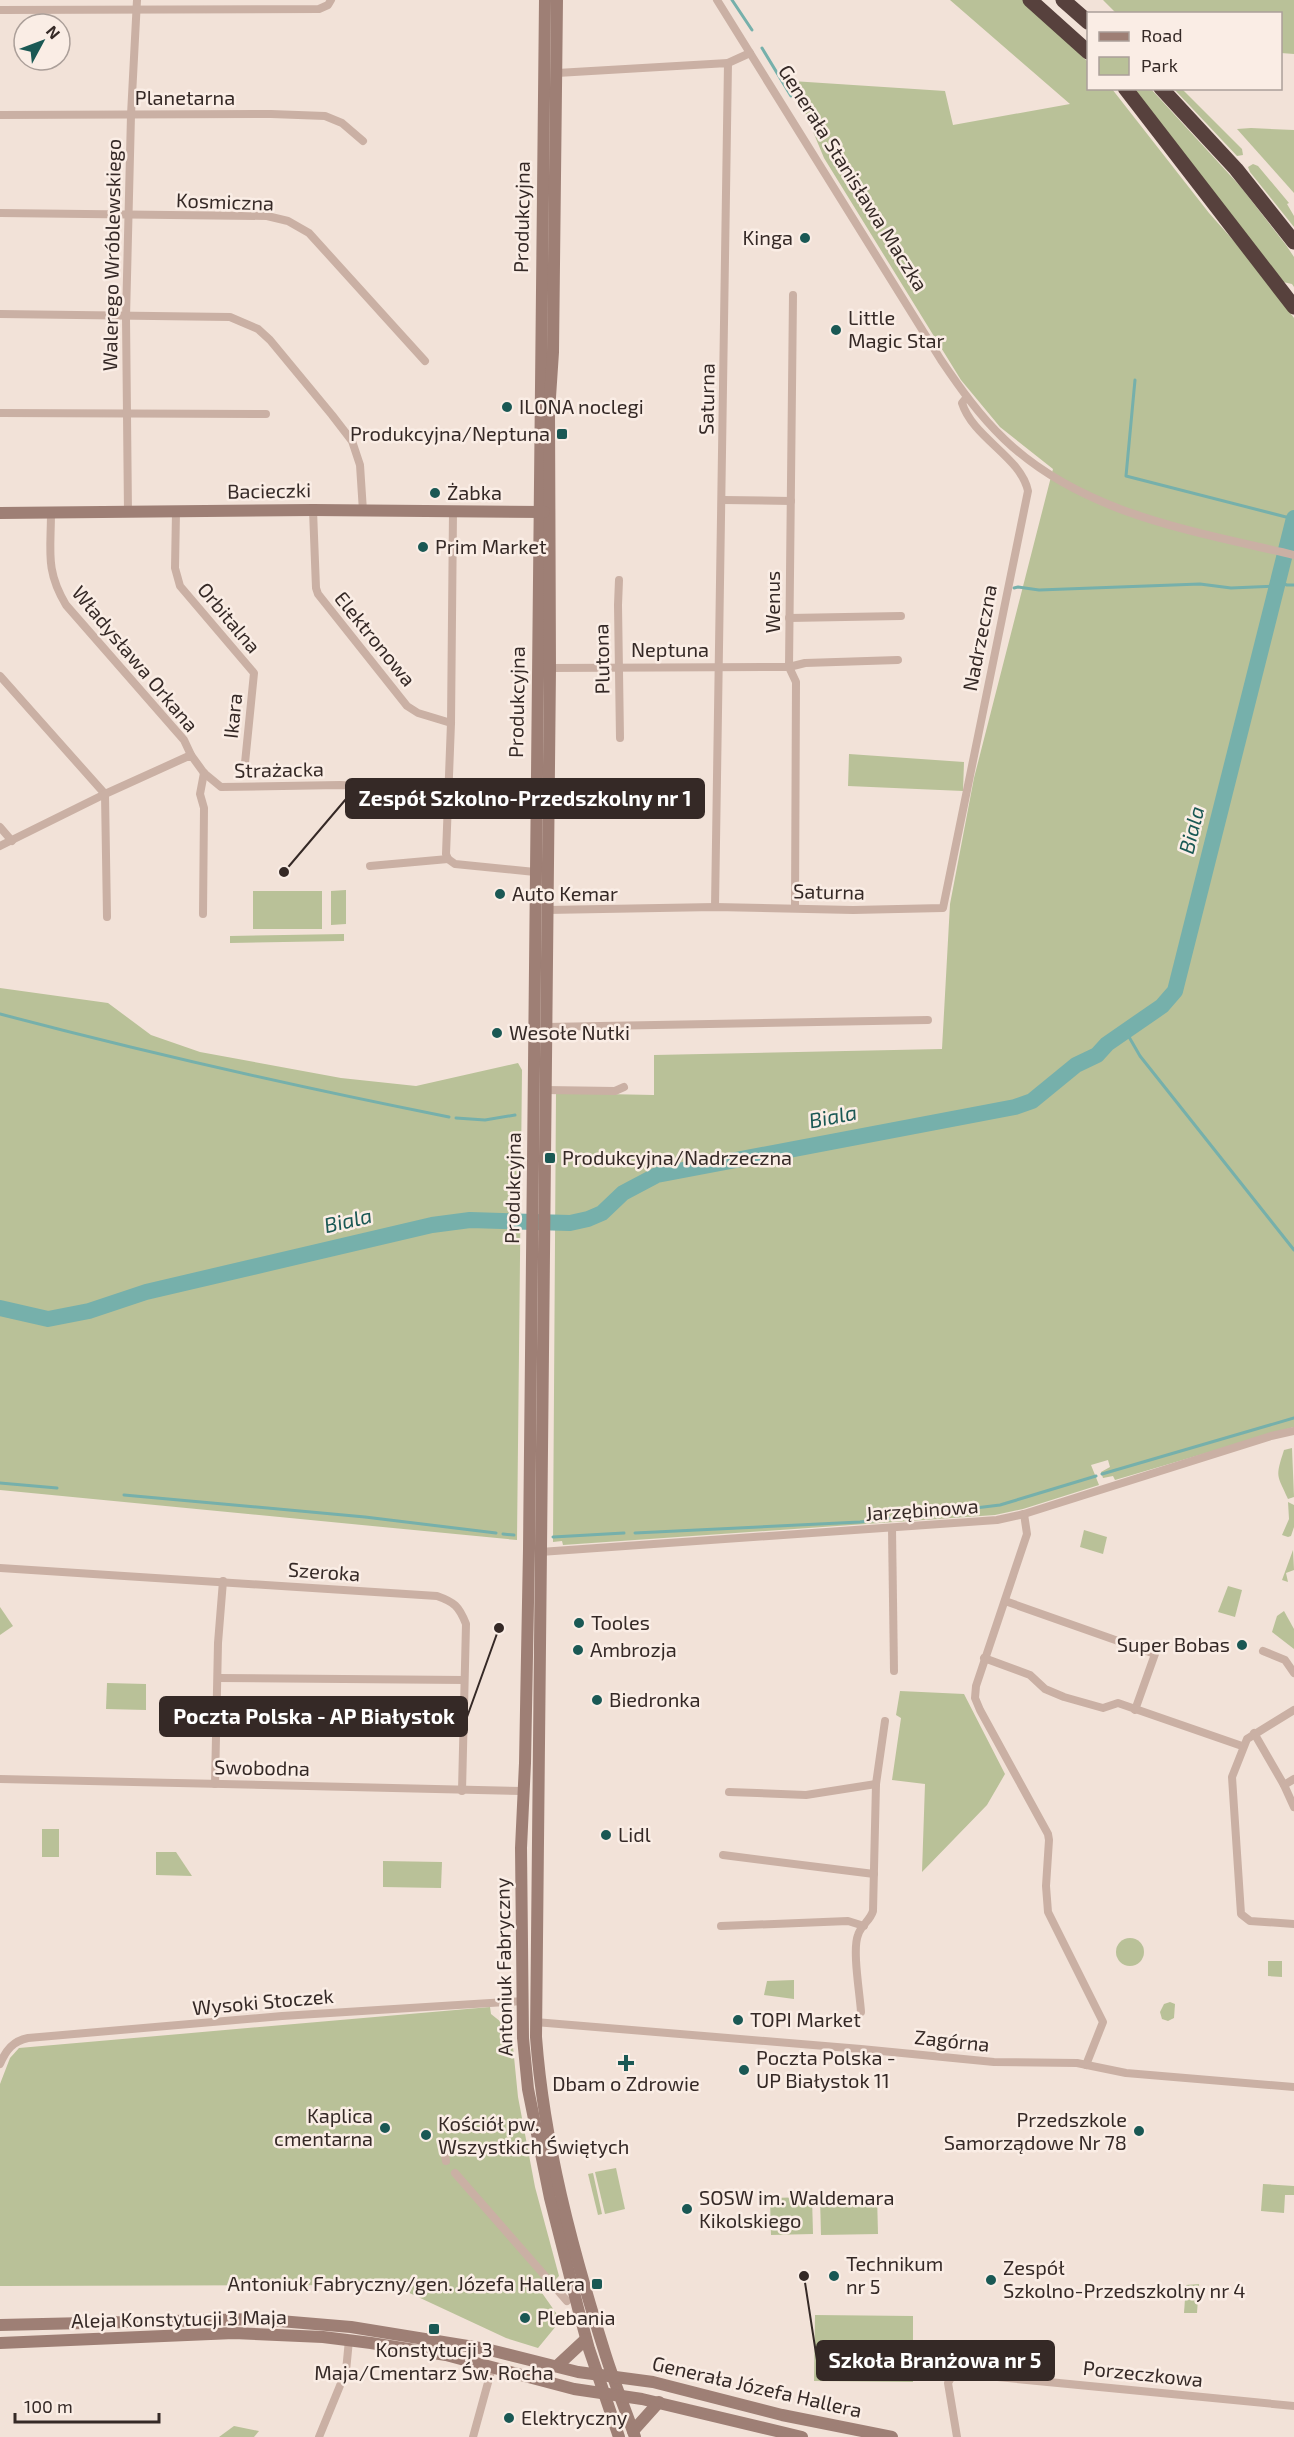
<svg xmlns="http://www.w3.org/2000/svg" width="1294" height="2437" font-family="'Exo 2',sans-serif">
  <rect width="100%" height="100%" fill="#f2e2d8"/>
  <!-- green -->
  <g fill="#b9c198">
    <polygon points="950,0 1024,0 1088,62 1088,88 1112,89 1209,213 1256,266 1294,318 1294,1427 1115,1480 1113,1476 1103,1478 1101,1472 1110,1467 1108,1460 1091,1465 1099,1485 1023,1509 995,1515 563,1545 562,1541 553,1542 556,1093 654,1095 654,1055 942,1049 950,904 974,778 1053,469 1000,427 961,380 824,158 792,81 945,91 953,125 1070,104"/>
    <polygon points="1103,0 1294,0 1294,54 1281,53 1280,14 1116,13"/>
    <polygon points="1134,89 1151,89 1240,186 1286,245 1294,257 1294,287 1292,284 1283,282"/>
    <polygon points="1174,89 1182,89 1242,149 1243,155 1237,156"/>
    <polygon points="1251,128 1294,130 1294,193 1237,129"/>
    <polygon points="1253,164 1258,166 1289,203 1287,204 1294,216 1294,227 1250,172 1248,167"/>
    <polygon points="849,754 964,762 963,791 848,786"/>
    <polygon points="346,890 346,924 331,925 331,891"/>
    <rect x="253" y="891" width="69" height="38"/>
    <polygon points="344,934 344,941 230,943 230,936"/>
    <polygon points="0,988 108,1003 151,1035 200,1052 341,1078 416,1086 518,1063 522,1070 517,1540 0,1490"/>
    <path d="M1292,1448L1294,1497L1288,1499C1277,1474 1275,1478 1284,1450Z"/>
    <polygon points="1288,1502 1294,1505 1294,1527 1291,1536 1288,1537 1282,1535 1289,1519"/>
    <polygon points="1084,1530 1107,1537 1103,1554 1080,1547"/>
    <polygon points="1293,1550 1294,1570 1286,1573 1288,1582 1282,1580"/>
    <polygon points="1228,1586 1242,1590 1235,1617 1218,1612"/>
    <polygon points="0,1607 13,1626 0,1635"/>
    <polygon points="1284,1611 1294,1629 1294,1649 1272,1632 1277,1616"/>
    <polygon points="107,1683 146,1684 146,1710 106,1709"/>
    <polygon points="900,1691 964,1694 1005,1774 987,1805 922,1872 925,1784 892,1780 901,1718 896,1715"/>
    <rect x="42" y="1829" width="17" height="28"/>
    <polygon points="156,1852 176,1852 192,1876 156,1875"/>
    <polygon points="383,1861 442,1862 441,1888 383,1887"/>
    <circle cx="1130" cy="1952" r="14"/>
    <polygon points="1268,1961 1282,1961 1282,1977 1268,1976"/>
    <polygon points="794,1980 794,1999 764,1995 767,1981"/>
    <polygon points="1170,2002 1175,2004 1174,2018 1168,2021 1162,2019 1160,2012 1164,2004"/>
    <polygon points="490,2007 491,2014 506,2026 511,2027 518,2097 535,2187 559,2276 542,2293 561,2320 538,2348 506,2338 403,2290 382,2285 0,2286 0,2084 10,2058 19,2048"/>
    <polygon points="616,2168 625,2209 605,2214 595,2172"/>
    <polygon points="593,2173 602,2214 598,2215 588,2174"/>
    <polygon points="1263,2184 1294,2186 1294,2195 1285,2195 1284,2213 1261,2211"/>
    <polygon points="877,2195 878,2234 821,2235 820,2197"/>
    <polygon points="812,2197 813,2234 771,2235 770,2198"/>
    <polygon points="1199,2284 1197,2313 1184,2313 1186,2285"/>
    <polygon points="815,2315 913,2316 913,2382 814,2381"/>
    <polygon points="234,2426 259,2431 254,2437 219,2437"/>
  </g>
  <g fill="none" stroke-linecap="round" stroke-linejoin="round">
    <!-- stream -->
    <g stroke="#76b0ab" stroke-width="3">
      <polyline points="732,0 752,30"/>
      <polyline points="762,48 791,96"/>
      <polyline points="1135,380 1126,476 1294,519"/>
      <polyline points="1278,582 1287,585 1294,585"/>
      <polyline points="1014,588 1018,587 1039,590 1200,584 1231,588 1277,586"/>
      <path d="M0,1014C148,1053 298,1087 449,1117"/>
      <polyline points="1125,1030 1140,1056 1294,1250"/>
      <polyline points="456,1118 485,1120 515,1115"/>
      <polyline points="1102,1474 1294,1418"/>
      <polyline points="0,1483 57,1488"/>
      <polyline points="124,1495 365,1517 496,1533"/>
      <polyline points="635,1533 860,1522 1000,1505 1096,1476"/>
      <polyline points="503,1534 514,1535"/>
      <polyline points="553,1537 624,1533"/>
    </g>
    <!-- river -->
    <polyline stroke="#76b0ab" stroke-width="16" points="0,1308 48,1319 89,1311 146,1292 432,1225 470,1220 570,1223 588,1219 602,1213 623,1193 657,1175 1015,1107 1032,1101 1076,1065 1097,1055 1107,1044 1162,1006 1175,991 1294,518"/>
    <!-- street -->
    <g stroke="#cab0a4" stroke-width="8">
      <path d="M717,0L941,360C960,388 979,415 1004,439C1082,514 1193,531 1294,555"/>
      <polyline points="0,10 319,9 328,5 331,0"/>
      <polyline points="728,63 750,53"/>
      <polyline points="557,73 728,63 715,907"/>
      <polyline points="0,115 271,114 325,116 342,123 363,141"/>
      <polyline points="0,213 267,216 288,221 309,233 425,361"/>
      <polyline points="793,295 789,667 796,682 795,908"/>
      <polyline points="0,314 230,317 258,329 270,340 332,415 352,441 360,465 363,511"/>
      <polyline points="0,413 266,414"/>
      <polyline points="723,500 791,501"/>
      <polyline points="313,510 316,588 318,594 407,706 418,713 451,723"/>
      <path d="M51,512C51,551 45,570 66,605L184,740L191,755"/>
      <polyline points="128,512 126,317 131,115 137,0"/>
      <polyline points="176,512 175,568 180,586 254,673 245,763"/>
      <polyline points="453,512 451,723 446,854 448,859 455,864 535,872"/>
      <polyline points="619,580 618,605 620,738"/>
      <polyline points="789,618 901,616"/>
      <polyline points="550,668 789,667 805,663 898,660"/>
      <polyline points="0,676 105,794 107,917"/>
      <polyline points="0,827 12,841"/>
      <polyline points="0,846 105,794 191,755 204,773 221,787 340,785 449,791"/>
      <polyline points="370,866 448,859"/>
      <path d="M547,910L715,907L853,910L943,908L1028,491C1021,457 973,438 962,403L967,397"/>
      <polyline points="203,914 204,808 200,794 204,773"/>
      <polyline points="546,1027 928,1020"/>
      <polyline points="545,1090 615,1091 624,1087"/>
      <polyline points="1024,1514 1027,1534 976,1686 975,1698 980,1710 1048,1834 1049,1840 1046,1886 1048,1912 1103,2022 1086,2065"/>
      <polyline points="892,1529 894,1671"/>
      <polyline points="540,1552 997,1520 1024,1514 1271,1436 1294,1431"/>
      <path d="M0,1568L437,1596C454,1602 459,1606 466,1624L462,1791"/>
      <polyline points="1005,1601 1155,1654 1135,1710"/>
      <polyline points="1263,1651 1285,1660 1294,1673"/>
      <polyline points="984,1658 1030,1675 1045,1689 1064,1697 1103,1708 1118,1703 1242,1746"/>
      <polyline points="218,1678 464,1680"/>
      <polyline points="1294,1710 1247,1739 1232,1777 1241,1914 1250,1921 1294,1924"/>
      <polyline points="1254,1733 1284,1785 1294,1807"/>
      <polyline points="0,1779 523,1791"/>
      <polyline points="215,1784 218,1643 223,1581"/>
      <polyline points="1284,1785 1294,1779"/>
      <polyline points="729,1792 806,1795 876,1784"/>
      <polyline points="723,1855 874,1874"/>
      <polyline points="721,1926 848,1921 864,1926"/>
      <path d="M861,2012C860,1994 852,1950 858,1935C861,1925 870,1921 873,1911L876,1784L885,1721"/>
      <polyline points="535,2022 861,2049 994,2062 1077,2063 1126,2073 1294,2087"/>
      <path d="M0,2064C6,2050 13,2041 28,2038L282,2016L523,2001"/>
      <polyline points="445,2156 446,2161"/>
      <polyline points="455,2173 567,2301"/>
      <polyline points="319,2437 346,2371 349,2340"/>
      <polyline points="473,2437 492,2368"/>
      <polyline points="957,2437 948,2383 952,2376 956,2373 1294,2406"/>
    </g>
    <!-- secondary -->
    <g stroke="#9e7f75" stroke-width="12">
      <polyline points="545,0 529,1549 525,1763 521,1848 523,2038 528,2089 550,2198 579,2312 589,2349 619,2437"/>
      <path d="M557,0L553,352L549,412L550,668L536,2037C544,2144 572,2248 604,2350C613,2380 625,2408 635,2437"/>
      <polyline points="0,513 313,510 544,512"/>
      <polyline points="0,2325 256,2319 351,2327 486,2349 578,2372 653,2382 782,2415 892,2437"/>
      <polyline points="0,2343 234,2333 323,2337 371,2343 446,2355 574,2389 642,2399 802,2437"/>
      <polyline points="557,2366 586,2339"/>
      <polyline points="633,2431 659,2402"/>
    </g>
    <!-- highway -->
    <g stroke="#57413d" stroke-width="15">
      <polyline points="1030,0 1088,52"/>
      <polyline points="1063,0 1088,22"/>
      <polyline points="1125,88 1294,307"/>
      <polyline points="1161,88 1236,169 1294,242"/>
    </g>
  </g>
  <!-- markers -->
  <g fill="#1a5854" stroke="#faede5" stroke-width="2">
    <circle cx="805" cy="238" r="6"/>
    <circle cx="836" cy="330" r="6"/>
    <circle cx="507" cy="407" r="6"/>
    <rect x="556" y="428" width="12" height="12" rx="3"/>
    <circle cx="435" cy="493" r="6"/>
    <circle cx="423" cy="547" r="6"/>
    <circle cx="500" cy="894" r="6"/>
    <circle cx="497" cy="1033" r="6"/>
    <rect x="544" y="1152" width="12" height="12" rx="3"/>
    <circle cx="579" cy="1623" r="6"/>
    <circle cx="1242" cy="1645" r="6"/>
    <circle cx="578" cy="1650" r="6"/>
    <circle cx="597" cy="1700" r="6"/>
    <circle cx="606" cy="1835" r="6"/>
    <circle cx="738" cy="2020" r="6"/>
    <path d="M623 2054h6v6h6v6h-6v6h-6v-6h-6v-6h6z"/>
    <circle cx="744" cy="2070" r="6"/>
    <circle cx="385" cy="2128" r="6"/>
    <circle cx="1139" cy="2131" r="6"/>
    <circle cx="426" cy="2135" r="6"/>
    <circle cx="687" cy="2209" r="6"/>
    <circle cx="834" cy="2276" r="6"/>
    <circle cx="991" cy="2280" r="6"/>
    <rect x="591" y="2278" width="12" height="12" rx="3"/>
    <circle cx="525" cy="2318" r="6"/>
    <rect x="428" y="2323" width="12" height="12" rx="3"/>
    <circle cx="509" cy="2418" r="6"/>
  </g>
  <g text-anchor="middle" stroke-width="5" stroke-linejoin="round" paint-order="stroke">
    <!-- street labels -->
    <g font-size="20" fill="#352926" stroke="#faede5">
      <text x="185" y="105">Planetarna</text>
      <text transform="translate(853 178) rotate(58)" y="7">Generała Stanisława Maczka</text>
      <text transform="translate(225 202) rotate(2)" y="7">Kosmiczna</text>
      <text transform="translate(522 217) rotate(-89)" y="7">Produkcyjna</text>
      <text transform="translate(112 255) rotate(-89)" y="7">Walerego Wróblewskiego</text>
      <text transform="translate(707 399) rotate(-89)" y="7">Saturna</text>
      <text transform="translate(269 491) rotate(-1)" y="7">Bacieczki</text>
      <text transform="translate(773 602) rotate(-90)" y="7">Wenus</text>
      <text transform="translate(229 618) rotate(50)" y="7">Orbitalna</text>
      <text transform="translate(980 638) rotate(-79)" y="7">Nadrzeczna</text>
      <text transform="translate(375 639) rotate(51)" y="7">Elektronowa</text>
      <text x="670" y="657">Neptuna</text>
      <text transform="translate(135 659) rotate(50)" y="7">Władysława Orkana</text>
      <text transform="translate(602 659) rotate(-91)" y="7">Plutona</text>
      <text transform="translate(517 702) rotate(-89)" y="7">Produkcyjna</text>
      <text transform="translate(233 716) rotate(-84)" y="7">Ikara</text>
      <text transform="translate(279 770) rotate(-1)" y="7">Strażacka</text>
      <text transform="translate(829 892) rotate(1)" y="7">Saturna</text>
      <text transform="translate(513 1188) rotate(-89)" y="7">Produkcyjna</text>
      <text transform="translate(922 1510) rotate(-4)" y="7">Jarzębinowa</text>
      <text transform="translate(324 1572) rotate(4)" y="7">Szeroka</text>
      <text transform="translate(262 1768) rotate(1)" y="7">Swobodna</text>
      <text transform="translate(504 1967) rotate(-91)" y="7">Antoniuk Fabryczny</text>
      <text transform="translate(263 2002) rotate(-5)" y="7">Wysoki Stoczek</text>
      <text transform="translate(952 2041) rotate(6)" y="7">Zagórna</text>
      <text transform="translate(179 2319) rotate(-1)" y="7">Aleja Konstytucji 3 Maja</text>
      <text transform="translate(1143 2374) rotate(6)" y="7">Porzeczkowa</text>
      <text transform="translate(757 2387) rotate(13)" y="7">Generała Józefa Hallera</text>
    </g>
    <!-- poi labels -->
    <g font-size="20" fill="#352926" stroke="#faede5" text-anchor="start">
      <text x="793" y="245" text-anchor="end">Kinga</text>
      <text x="848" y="325">Little<tspan x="848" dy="23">Magic Star</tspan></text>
      <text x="519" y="414">ILONA noclegi</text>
      <text x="550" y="441" text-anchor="end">Produkcyjna/Neptuna</text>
      <text x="447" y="500">Żabka</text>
      <text x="435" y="554">Prim Market</text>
      <text x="512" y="901">Auto Kemar</text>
      <text x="509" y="1040">Wesołe Nutki</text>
      <text x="562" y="1165">Produkcyjna/Nadrzeczna</text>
      <text x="591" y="1630">Tooles</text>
      <text x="1230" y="1652" text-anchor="end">Super Bobas</text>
      <text x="590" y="1657">Ambrozja</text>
      <text x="609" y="1707">Biedronka</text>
      <text x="618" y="1842">Lidl</text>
      <text x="750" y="2027">TOPI Market</text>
      <text x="756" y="2065">Poczta Polska -<tspan x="756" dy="23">UP Białystok 11</tspan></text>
      <text x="626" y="2091" text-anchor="middle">Dbam o Zdrowie</text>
      <text x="373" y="2123" text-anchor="end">Kaplica<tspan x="373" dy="23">cmentarna</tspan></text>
      <text x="1127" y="2127" text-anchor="end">Przedszkole<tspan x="1127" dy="23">Samorządowe Nr 78</tspan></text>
      <text x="438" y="2131">Kościół pw.<tspan x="438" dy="23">Wszystkich Świętych</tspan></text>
      <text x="699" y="2205">SOSW im. Waldemara<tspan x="699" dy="23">Kikolskiego</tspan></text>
      <text x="846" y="2271">Technikum<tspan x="846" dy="23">nr 5</tspan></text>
      <text x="1003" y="2275">Zespół<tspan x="1003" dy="23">Szkolno-Przedszkolny nr 4</tspan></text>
      <text x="585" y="2291" text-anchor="end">Antoniuk Fabryczny/gen. Józefa Hallera</text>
      <text x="537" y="2325">Plebania</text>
      <text x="434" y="2357" text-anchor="middle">Konstytucji 3<tspan x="434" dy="23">Maja/Cmentarz Św. Rocha</tspan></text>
      <text x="521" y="2425">Elektryczny</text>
    </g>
    <!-- water labels -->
    <g font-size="21" font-style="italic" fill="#1a5854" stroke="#faede5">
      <text transform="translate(1192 830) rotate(-76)" y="7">Biala</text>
      <text transform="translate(833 1117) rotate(-11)" y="7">Biala</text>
      <text transform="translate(348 1221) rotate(-13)" y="7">Biala</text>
    </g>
  </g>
  <!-- callouts -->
  <path fill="none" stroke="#352926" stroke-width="2" d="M284 872L346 799M499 1628L467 1717M804 2276L817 2360"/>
  <g fill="#352926" stroke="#faede5" stroke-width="2">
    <circle cx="284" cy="872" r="6"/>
    <circle cx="499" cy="1628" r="6"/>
    <circle cx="804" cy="2276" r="6"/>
  </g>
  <g fill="#352926" stroke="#352926" stroke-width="2">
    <rect x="346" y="779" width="358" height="39" rx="6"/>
    <rect x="160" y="1697" width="307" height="39" rx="6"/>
    <rect x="817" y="2341" width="237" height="39" rx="6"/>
  </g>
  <g font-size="21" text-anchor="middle" font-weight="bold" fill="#fff">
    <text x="525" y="806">Zespół Szkolno-Przedszkolny nr 1</text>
    <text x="314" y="1724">Poczta Polska - AP Białystok</text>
    <text x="935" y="2368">Szkoła Branżowa nr 5</text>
  </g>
  <!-- legend -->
  <rect x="1087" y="12" width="195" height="78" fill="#faede5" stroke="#ab9f99" stroke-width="1.5"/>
  <rect x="1099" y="32" width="30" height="9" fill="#9e7f75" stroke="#ab9f99" stroke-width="1.5"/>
  <text x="1141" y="42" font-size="18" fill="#352926">Road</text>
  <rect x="1099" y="57" width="30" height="18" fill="#b9c198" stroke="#ab9f99" stroke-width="1.5"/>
  <text x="1141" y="72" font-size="18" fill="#352926">Park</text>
  <!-- north arrow -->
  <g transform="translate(42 42) rotate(49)"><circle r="28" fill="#faede5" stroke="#ab9f99" stroke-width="1.5"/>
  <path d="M0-4.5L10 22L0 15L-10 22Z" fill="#1a5854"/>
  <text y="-9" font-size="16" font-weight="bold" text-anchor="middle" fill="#352926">N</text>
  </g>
  <!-- scale -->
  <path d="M15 2413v9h144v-9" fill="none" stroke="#352926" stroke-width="3"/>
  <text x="24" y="2413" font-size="18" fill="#352926" stroke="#faede5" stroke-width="4.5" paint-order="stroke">100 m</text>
</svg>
